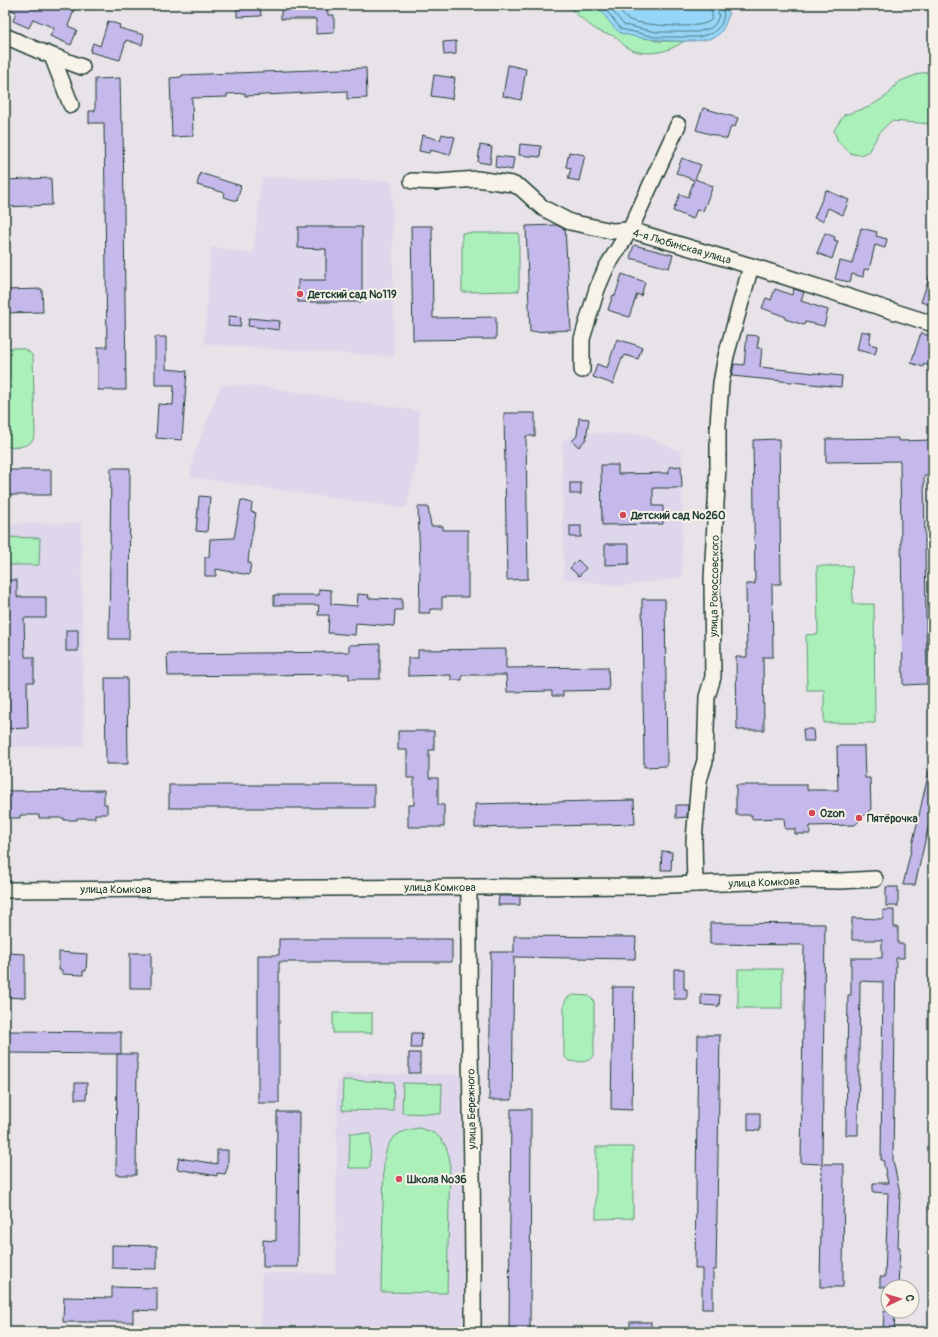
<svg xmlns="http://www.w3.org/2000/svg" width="938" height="1337" font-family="Pangolin,sans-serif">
  <rect width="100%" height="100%" fill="#e8e2e9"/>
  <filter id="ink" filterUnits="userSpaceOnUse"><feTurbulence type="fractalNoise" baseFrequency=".025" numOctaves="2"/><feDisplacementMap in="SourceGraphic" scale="8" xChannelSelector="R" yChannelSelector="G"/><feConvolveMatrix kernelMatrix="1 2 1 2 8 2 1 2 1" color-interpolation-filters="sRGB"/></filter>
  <g filter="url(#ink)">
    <!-- built -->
    <g fill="#ded6ea">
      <polygon points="262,177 392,181 394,357 204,344 211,247 253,254"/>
      <polygon points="221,385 257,386 419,411 419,455 406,508 190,477 194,455"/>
      <polygon points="577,432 643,435 682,452 682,577 621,586 564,578 562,442"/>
      <polygon points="81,523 84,746 5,747 5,524"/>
      <polygon points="345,1074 461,1075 464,1332 261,1332 262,1273 336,1274 337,1084"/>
    </g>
    <!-- green -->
    <g fill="#abf0bb" stroke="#659678">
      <path d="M567,5H597L603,13L655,41H684C669,53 641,58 625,46C621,43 618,38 614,36C610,34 605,34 601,32C591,28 575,13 567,5Z"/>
      <polygon points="933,72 933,124 891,121 880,132 868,152 860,155 852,154 838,142 834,130 844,115 869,107 888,95 898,82 921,73"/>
      <polygon points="462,233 519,233 519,291 462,292"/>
      <path d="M5,348C15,348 28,346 33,357L35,434C32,449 17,446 5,447Z"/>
      <polygon points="5,537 40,538 39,565 5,565"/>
      <polygon points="817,566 852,566 853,604 874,604 875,723 824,723 824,690 807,690 806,635 818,634"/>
      <rect x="738" y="969" width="44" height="39"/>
      <path d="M573,995L589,996L594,1001V1053C591,1064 578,1062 569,1061L564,1056V1004L567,998Z"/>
      <rect x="333" y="1013" width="39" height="20"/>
      <polygon points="343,1080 394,1082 393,1111 342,1110"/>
      <polygon points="403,1083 442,1084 441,1114 402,1113"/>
      <path d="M418,1128C440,1133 446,1140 450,1162L447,1293L381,1292L384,1161C388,1138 395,1132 418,1128Z"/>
      <polygon points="350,1133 371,1134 370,1168 349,1168"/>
      <polygon points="596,1147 633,1147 633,1218 596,1219"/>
    </g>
    <!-- water -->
    <path fill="#95d5f7" stroke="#6698a9" d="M597,5H724L729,14C726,22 724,32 715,37C697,45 639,40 621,33C615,31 601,11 597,5Z"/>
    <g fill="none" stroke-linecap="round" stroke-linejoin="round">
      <!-- shore -->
      <g stroke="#4e7a82" stroke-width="1">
        <polyline points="602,5 621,29 655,37 698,37 713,33 721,25 724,15 721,5"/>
        <polyline points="608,5 624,25 656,32 697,32 711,28 716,23 719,15 716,5"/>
        <path d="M616,5C619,9 623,17 628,19C639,26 704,30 711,20C714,15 710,10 710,5"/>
      </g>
    </g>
    <!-- building -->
    <g fill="#c5b9eb" stroke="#1f3d34">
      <polygon points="5,5 43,5 52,9 54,5 76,5 68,26 77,30 71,45 50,36 54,28 33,19 29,28 13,21 16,12 5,7"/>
      <polygon points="237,5 260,5 261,16 237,17"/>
      <polygon points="281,5 327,5 328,15 334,15 334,33 316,34 316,19 281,19"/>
      <polygon points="108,21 120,25 119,28 144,35 142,45 126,40 120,60 90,52 93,43 100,46"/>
      <polygon points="456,41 456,54 444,55 443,42"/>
      <polygon points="508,65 526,69 521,100 503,96"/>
      <polygon points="366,68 367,98 347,99 347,91 245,96 245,93 227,94 227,97 192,98 193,136 172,137 170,78 181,77 182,75"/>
      <polygon points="434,75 455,78 452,99 431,96"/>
      <polygon points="120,78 121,122 123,122 126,390 98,390 98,347 107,347 104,123 89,123 89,111 95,111 95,79"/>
      <polygon points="703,108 738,118 735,127 731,126 727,139 696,130"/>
      <polygon points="442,134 455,137 450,155 430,150 429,153 419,151 422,135 440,140"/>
      <polygon points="520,144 541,146 540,157 519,155"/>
      <polygon points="480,145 492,147 490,164 478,162"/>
      <polygon points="569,152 585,155 579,181 568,179 571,168 566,167"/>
      <polygon points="496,156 514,158 512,170 495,167"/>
      <polygon points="682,158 701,165 695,179 713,186 703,211 697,209 693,219 673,211 680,194 688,197 694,180 676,173"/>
      <polygon points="200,173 241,186 237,201 224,197 225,193 197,185"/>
      <polygon points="51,178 52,205 5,207 5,180"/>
      <polygon points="826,190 849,200 843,215 828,208 823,221 814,218"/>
      <polygon points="556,225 565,229 571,330 530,332 526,226"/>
      <polygon points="411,226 432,226 433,318 496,317 496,339 413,340"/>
      <polygon points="298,227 362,227 362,302 298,302 298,280 326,280 326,249 298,248"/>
      <polygon points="861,228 877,232 876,236 887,239 885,248 875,245 869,270 864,269 863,277 852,274 850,282 835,279 840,261 852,264"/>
      <polygon points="825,233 835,237 834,240 838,241 832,259 817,253"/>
      <polygon points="634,245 673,255 669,268 630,258"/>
      <polygon points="931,272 933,272 933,306 921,302"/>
      <polygon points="622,274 645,282 641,296 637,294 629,317 608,310 613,295 615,296"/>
      <polygon points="42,289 43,312 5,313 5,290"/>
      <polygon points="775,289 792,295 794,289 804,292 801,301 828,310 824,326 805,322 804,325 785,319 786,317 762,308 766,298 771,300"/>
      <polygon points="229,316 241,317 240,327 228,326"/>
      <polygon points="249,318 280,321 279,330 248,326"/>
      <polygon points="861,331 871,333 869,344 877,346 875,354 857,350"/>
      <polygon points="921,333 933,337 933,367 924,364 923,367 911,363"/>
      <polygon points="747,335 759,336 757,348 762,348 760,367 842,376 841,387 732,376 734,364 744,365"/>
      <polygon points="155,337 166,337 166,369 187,371 182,440 156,438 158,404 173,405 174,385 155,385"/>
      <polygon points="617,339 642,347 638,359 625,355 623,359 622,358 613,384 593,377 597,364 607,368"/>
      <polygon points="504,413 535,413 535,436 526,436 528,579 507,580"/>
      <polygon points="579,418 589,419 586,439 579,447 572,441 577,436"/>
      <polygon points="898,438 898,441 933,440 933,476 924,476 927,684 903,685 900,461 826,462 826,439"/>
      <polygon points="779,439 781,584 772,584 773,657 763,657 764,730 737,730 736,657 747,657 746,584 755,584 753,440"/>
      <polygon points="601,465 618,465 618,474 669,473 669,467 681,466 682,488 653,488 653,506 663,506 663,524 602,525"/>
      <polygon points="111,468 130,468 129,639 109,639"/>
      <rect x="5" y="470" width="46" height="25"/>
      <rect x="570" y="483" width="11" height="11"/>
      <polygon points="199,496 210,497 207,532 196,531"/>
      <polygon points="241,500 252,503 251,512 256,513 249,552 248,563 251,563 249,575 216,569 216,576 205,576 205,557 209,557 210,539 234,538"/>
      <polygon points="418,507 428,507 431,526 443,526 443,530 468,530 468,597 442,597 442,609 430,609 430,613 419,613 420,566"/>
      <rect x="570" y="526" width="11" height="11"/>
      <polygon points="605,544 629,544 629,564 605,565"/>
      <polygon points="578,560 586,568 579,576 570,568"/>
      <polygon points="5,580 17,580 17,597 46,597 46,618 24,618 25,657 34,657 34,682 27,682 28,728 6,729"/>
      <polygon points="319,589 331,590 331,604 357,606 358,594 369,595 368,598 402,599 402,610 395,610 394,626 356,623 355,635 328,633 329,615 318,615 319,605 274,605 274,595 319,595"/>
      <polygon points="642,599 665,599 667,766 644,767"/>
      <rect x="66" y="630" width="12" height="21"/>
      <polygon points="380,644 380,679 349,679 349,674 168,676 167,654 349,652 349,645"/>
      <polygon points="506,649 506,668 608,667 609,690 563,691 563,696 552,696 552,691 507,692 506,675 462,675 462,680 451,680 451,675 408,676 408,658 418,658 418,650"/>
      <polygon points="105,678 127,678 128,764 106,764"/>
      <polygon points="803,729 813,729 814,741 804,741"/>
      <polygon points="398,731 434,731 434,750 429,750 429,778 438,778 438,805 444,805 444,827 408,827 408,805 414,805 414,778 407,778 407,750 398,750"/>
      <polygon points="837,746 864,746 865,778 870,778 871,809 855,825 810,826 810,834 795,834 795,829 785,829 784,818 752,819 752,815 736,815 736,785 807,785 807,790 838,790"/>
      <polygon points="929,771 933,771 933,806 915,885 903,885"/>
      <rect x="169" y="785" width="205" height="23"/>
      <polygon points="104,790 104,804 107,804 107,814 95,814 95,818 77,818 77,820 64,820 64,818 39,818 39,815 20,815 20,818 5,818 5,791"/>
      <polygon points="634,800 635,824 475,828 475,804"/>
      <polygon points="676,805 688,805 687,817 676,818"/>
      <polygon points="662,851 672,852 671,870 661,870"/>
      <rect x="886" y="887" width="12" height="19"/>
      <polygon points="499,896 520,896 520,905 498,905"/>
      <polygon points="883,910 894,910 894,927 898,927 898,944 904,944 904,958 896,958 893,1160 900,1193 898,1247 900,1247 898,1287 880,1287 880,1277 885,1277 888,1193 873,1192 873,1183 888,1183 883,1160 881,1160 883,982 860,981 858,1135 846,1135 848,995 851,995 851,958 882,958 882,940 852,940 852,918 883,919"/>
      <polygon points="710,923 825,924 822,1164 801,1163 804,945 710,944"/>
      <polygon points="514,936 636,937 635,959 514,957 512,1100 489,1100 491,952 514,952"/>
      <polygon points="279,939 452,939 452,962 279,962 279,1103 258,1103 258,955 279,955"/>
      <polygon points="59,952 87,954 86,971 83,971 83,975 62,974 62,970 59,970"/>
      <polygon points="5,953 25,954 25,998 5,997"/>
      <rect x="130" y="953" width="21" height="35"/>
      <polygon points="674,969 684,969 684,989 687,989 687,999 674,999"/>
      <polygon points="613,987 634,987 632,1110 611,1109"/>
      <polygon points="701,994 720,995 719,1006 701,1005"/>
      <polygon points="5,1031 121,1032 121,1054 5,1053"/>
      <polygon points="412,1033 422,1033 421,1048 411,1048"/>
      <polygon points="698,1035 720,1035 716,1270 713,1270 713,1309 702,1309 702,1269 695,1269"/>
      <rect x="409" y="1053" width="11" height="20"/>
      <polygon points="117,1054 137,1054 136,1175 116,1175"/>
      <polygon points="75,1083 87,1083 86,1099 75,1099"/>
      <polygon points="511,1109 531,1109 530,1332 509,1332"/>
      <polygon points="277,1112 299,1112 298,1267 263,1267 263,1240 276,1241"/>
      <polygon points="748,1113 760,1113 760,1131 748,1130"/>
      <polygon points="217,1150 228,1150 228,1166 225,1174 217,1173 217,1176 177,1169 179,1158 217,1164"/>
      <polygon points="822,1164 844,1164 843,1287 820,1287"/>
      <polygon points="112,1245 157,1246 157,1269 112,1268"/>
      <polygon points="112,1287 157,1288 157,1311 133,1310 133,1322 63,1322 64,1297 112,1298"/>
      <polygon points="884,1311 895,1311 894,1332 883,1332"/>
      <rect x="630" y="1322" width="21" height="10"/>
    </g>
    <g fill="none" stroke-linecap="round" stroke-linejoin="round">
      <defs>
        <g id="minor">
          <polyline points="5,36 37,50 82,67"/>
          <polyline points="52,56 71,105"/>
          <polyline points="412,181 438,182 477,179 512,184 521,188 543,208 570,222 612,231 630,230 761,269 933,324"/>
          <polyline points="582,370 582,339 597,289 606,268 630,230 678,125"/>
          <polyline points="695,884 694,840 699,780 705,761 707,697 713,677 712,580 718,465 718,425 721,383 726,356 751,266"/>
          <path d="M469,887C468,1035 474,1184 473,1332"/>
          <polyline points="5,890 644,886 802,880 840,881 875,879"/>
        </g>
      </defs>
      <!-- minor casing -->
      <use href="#minor" stroke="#1f3d34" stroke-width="18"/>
      <!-- minor -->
      <use href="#minor" stroke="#f7f3e8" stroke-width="15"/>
    </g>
  </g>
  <!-- markers -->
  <g fill="#d1495b" stroke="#f7f3e8" stroke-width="1.5">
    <circle cx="300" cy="294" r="4"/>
    <circle cx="623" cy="515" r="4"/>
    <circle cx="812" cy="813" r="4"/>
    <circle cx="859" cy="818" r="4"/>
    <circle cx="399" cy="1179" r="4"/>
  </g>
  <g text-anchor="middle" stroke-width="4" stroke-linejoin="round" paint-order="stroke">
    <!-- street labels -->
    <g font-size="11" fill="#1f3d34" stroke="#f7f3e8">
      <text transform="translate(682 246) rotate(16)" y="4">4-я Любинская улица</text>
      <text transform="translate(714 586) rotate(-89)" y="4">улица Рокоссовского</text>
      <text transform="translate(764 882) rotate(-2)" y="4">улица Комкова</text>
      <text x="440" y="891">улица Комкова</text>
      <text x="116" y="893">улица Комкова</text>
      <text transform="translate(471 1109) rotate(-91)" y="4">улица Бережного</text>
    </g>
    <!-- poi labels -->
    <g font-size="11" font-weight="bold" fill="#1f3d34" stroke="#f7f3e8" text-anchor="start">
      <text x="308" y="298">Детский сад №119</text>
      <text x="631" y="519">Детский сад №260</text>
      <text x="820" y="817">Ozon</text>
      <text x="867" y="822">Пятёрочка</text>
      <text x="407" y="1183">Школа №36</text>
    </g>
  </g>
  <!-- margin -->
  <rect width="938" height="1337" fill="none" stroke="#f7f3e8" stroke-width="20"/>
  <rect x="10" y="10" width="918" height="1317" fill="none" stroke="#1f3d34" stroke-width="1.5" filter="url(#ink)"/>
  <!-- north arrow -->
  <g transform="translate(900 1299) rotate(85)"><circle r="19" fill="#f7f3e8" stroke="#a1aaa0"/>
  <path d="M0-3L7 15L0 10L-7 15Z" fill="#d1495b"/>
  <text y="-6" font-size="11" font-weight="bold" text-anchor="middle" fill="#1f3d34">С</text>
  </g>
</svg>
